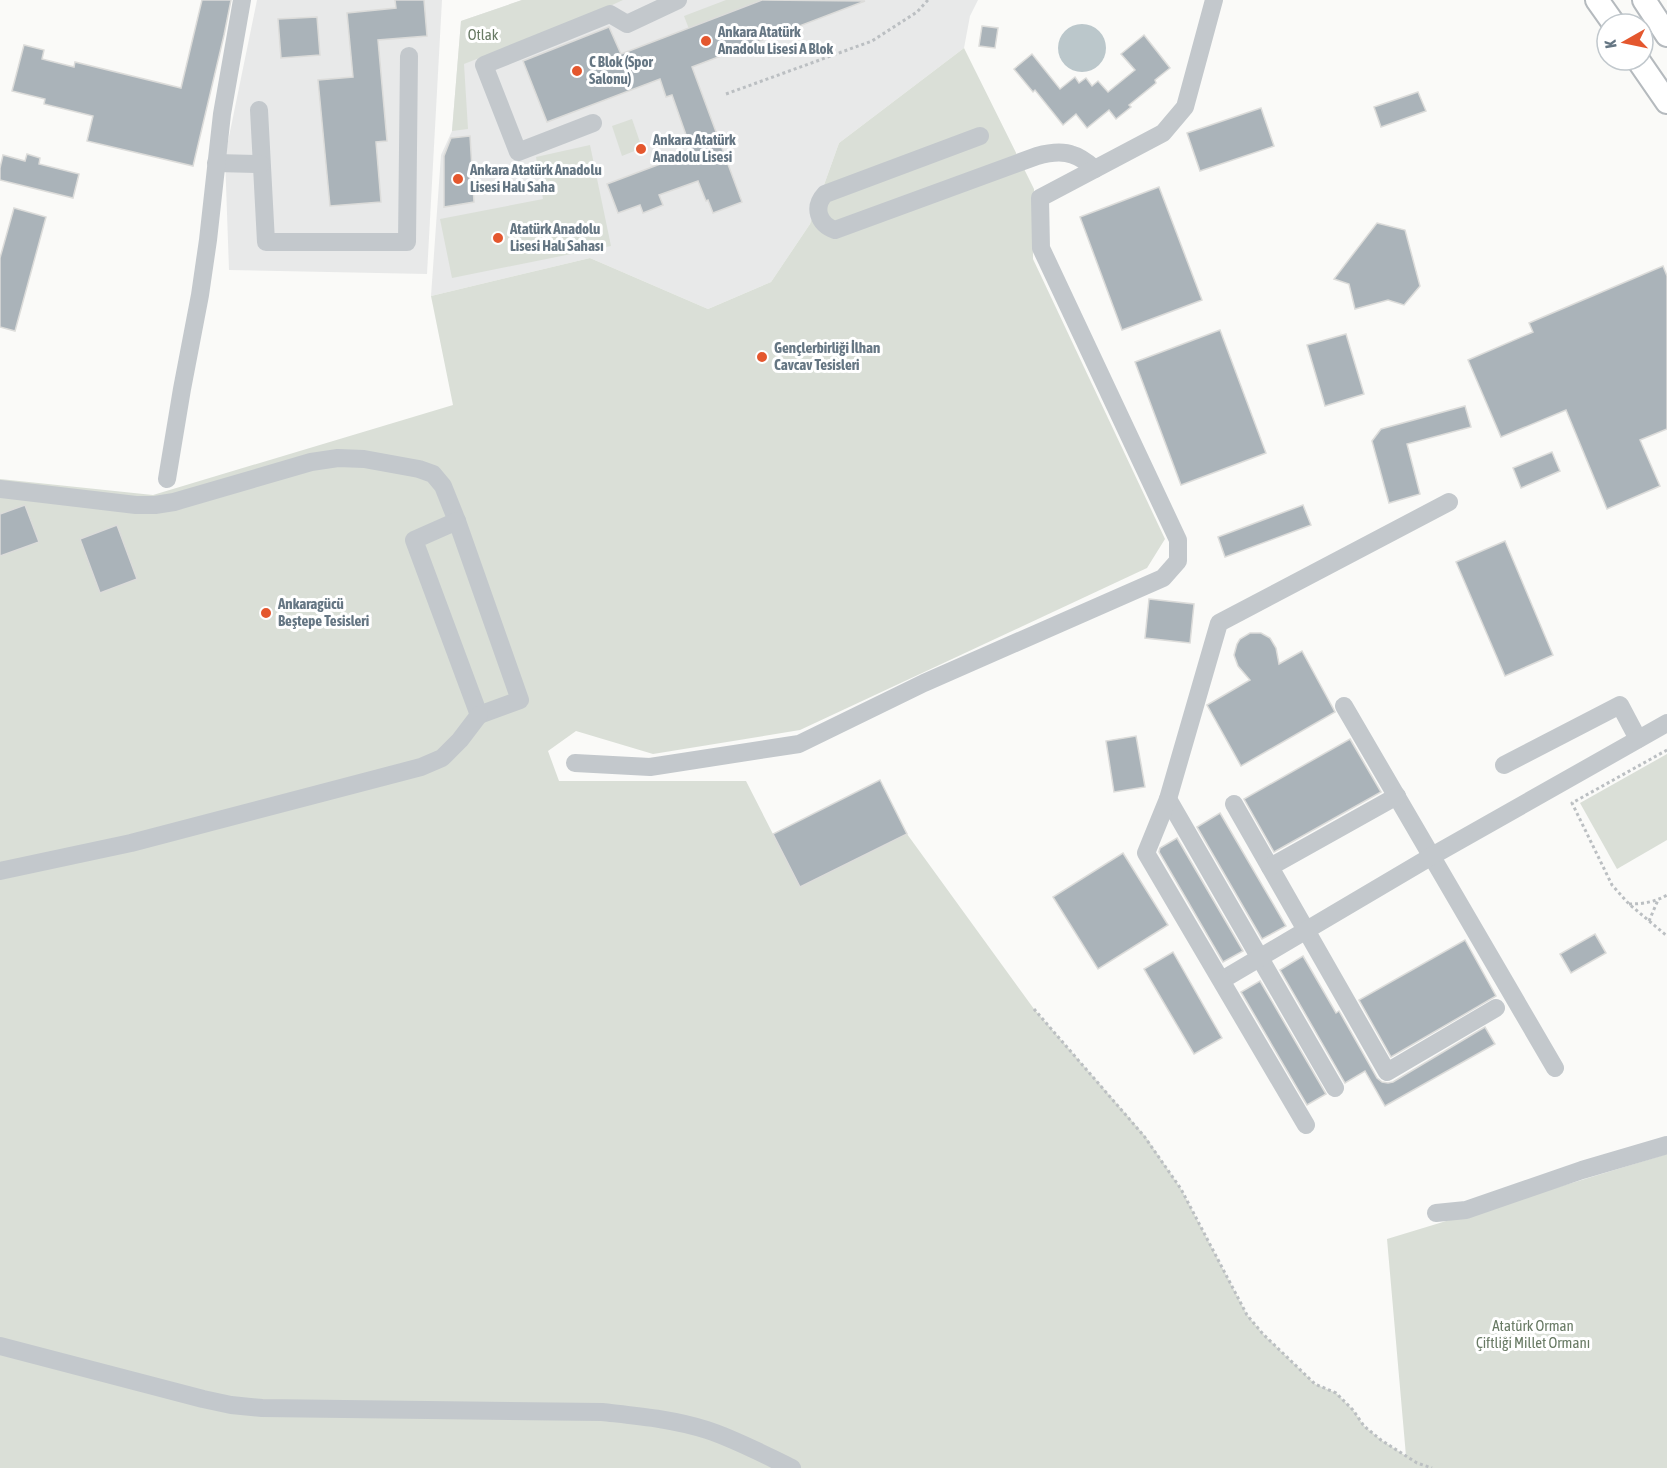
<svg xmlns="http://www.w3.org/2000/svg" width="1667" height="1468" font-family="'Asap Condensed',sans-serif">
  <rect width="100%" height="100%" fill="#fafaf8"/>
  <!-- built -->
  <g fill="#e8e9e9">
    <polygon points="257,0 442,0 427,274 229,270 225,156"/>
    <polygon points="522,0 978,0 970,16 964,48 839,143 810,224 771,282 708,309 590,258 431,296 441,155 452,131 461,21"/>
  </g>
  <!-- green -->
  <g fill="#dadfd7">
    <polygon points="522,0 623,0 599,11 464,64 468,129 452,131 461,21"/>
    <polygon points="726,0 762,0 689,29 684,16"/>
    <polygon points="964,48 1034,189 1033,259 1165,539 1147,568 800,730 653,754 576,731 548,751 559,781 746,781 800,887 907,834 1034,1009 1145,1136 1181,1189 1247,1315 1263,1334 1315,1384 1336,1393 1353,1410 1364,1426 1381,1440 1406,1456 1387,1239 1667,1154 1667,1468 0,1468 0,479 153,495 453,405 431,296 590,258 708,309 771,282 810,224 839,143"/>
    <polygon points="632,119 642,148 622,156 612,126"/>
    <polygon points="590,145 611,246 452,278 440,219 543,199 536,157"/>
    <polygon points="1667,754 1667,840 1617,869 1580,803"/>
  </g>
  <!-- water -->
  <circle fill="#bbc7cb" cx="1082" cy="48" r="24"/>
  <!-- building -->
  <g fill="#aab3b9" stroke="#dcdcda" stroke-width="1.5">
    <polygon points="202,0 231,0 224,35 193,166 87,141 93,116 44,104 45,99 12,91 24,45 44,50 42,59 74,67 75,62 181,88"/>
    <polygon points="395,0 424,0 427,36 378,40 387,141 376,142 381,202 330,206 318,80 353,77 347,13 396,8"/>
    <polygon points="762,0 865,1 692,67 742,202 713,213 708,200 706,201 698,181 659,195 663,205 643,213 640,205 618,213 607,184 692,152 672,95 666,97 660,79 547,122 523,61 609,27 621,54"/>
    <polygon points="317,17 320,55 281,58 278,19"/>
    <polygon points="982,26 998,28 995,48 979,46"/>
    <polygon points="1144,35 1170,68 1155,80 1156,83 1129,105 1131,107 1116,119 1109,110 1087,128 1076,114 1063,125 1035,90 1033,92 1014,69 1032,54 1060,89 1075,77 1079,83 1086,78 1092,86 1098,81 1108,92 1135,70 1121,54"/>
    <polygon points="1418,92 1426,111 1381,127 1374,107"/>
    <polygon points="1261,108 1274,146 1200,171 1187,133"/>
    <polygon points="470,136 474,202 444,207 444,156 451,138"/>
    <polygon points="27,154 40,158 39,164 79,174 73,198 0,180 0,168 3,155 25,161"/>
    <polygon points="1159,187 1202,300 1122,330 1080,217"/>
    <polygon points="14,208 46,217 15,331 0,327 0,258"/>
    <polygon points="1377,223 1405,230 1420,286 1404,305 1388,300 1355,309 1349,284 1334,279"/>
    <polygon points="1663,266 1667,276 1667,429 1640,440 1660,486 1607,509 1566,410 1501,437 1468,360 1533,332 1529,323"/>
    <polygon points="1220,330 1266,453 1181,485 1135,362"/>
    <polygon points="1346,334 1364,394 1325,406 1307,345"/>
    <polygon points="1465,406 1471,427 1407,444 1420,494 1389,503 1372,441 1381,429"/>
    <polygon points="1552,452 1560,471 1521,488 1513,468"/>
    <polygon points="25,505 39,542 0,556 0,514"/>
    <polygon points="1303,505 1311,525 1225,557 1218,537"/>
    <polygon points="117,525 137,579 100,593 80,539"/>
    <polygon points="1505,541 1553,655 1505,676 1456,562"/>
    <polygon points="1149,599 1194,604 1190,643 1145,638"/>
    <polygon points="1250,633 1261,633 1270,638 1276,648 1279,664 1302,651 1335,712 1241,766 1207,705 1250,680 1238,666 1234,655 1237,644 1240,639"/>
    <polygon points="1136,736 1145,787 1114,792 1106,741"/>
    <polygon points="1350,739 1381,792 1274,852 1244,799"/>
    <polygon points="880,780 907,834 800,887 773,834"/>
    <polygon points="1220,813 1286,926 1262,939 1197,827"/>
    <polygon points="1177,838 1243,951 1223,962 1159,852 1160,848"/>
    <polygon points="1123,853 1168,925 1098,969 1053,897"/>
    <polygon points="1595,934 1606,953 1571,973 1560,954"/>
    <polygon points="1465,940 1496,996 1391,1057 1359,1000"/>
    <polygon points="1173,952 1222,1038 1194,1054 1144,969"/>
    <polygon points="1303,956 1336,1013 1339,1011 1377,1078 1382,1082 1388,1083 1393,1082 1485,1027 1495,1044 1385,1106 1365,1071 1345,1083 1280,970"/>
    <polygon points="1260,981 1326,1094 1307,1105 1241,992"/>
  </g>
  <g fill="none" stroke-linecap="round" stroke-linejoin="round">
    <defs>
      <g id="major">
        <polyline points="1597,0 1614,24"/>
        <polyline points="1644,0 1667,35"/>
        <polyline points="1638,60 1667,102"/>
      </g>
    </defs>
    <!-- major casing -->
    <use href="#major" stroke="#b5babe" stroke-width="26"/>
    <!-- path -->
    <g stroke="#bbbfc2" stroke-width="3" stroke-dasharray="3 3" stroke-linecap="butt">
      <polyline points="726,94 872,41 917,12 928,0"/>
      <polyline points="1667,750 1572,803 1612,885 1629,904 1667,936"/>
      <path d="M1629,904C1643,904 1655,902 1667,895"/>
      <polyline points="1649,921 1658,900"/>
      <polyline points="1034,1009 1144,1136 1181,1189 1247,1315 1263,1334 1315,1384 1336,1393 1353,1410 1364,1426 1381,1440 1417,1463 1432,1468"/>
    </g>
    <!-- minor -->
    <g stroke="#c3c8cc" stroke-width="18">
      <polyline points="259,110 266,242 407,242 409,56"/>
      <polyline points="593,123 518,152 484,65 610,14 627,24 678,0"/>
      <path d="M980,136L825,194C813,207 818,224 835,230L1037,156C1048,153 1063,151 1073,155C1081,157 1089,164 1095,169"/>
      <polyline points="216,163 261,164"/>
      <polyline points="167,479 182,389 200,295 208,240 222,114 242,0"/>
      <polyline points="0,489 136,505 155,505 174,502 311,462 338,458 364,459 419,469 433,474 443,486 457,521"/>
      <polygon points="457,521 520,700 479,715 414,540"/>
      <polyline points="1344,706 1555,1068"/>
      <polyline points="575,763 650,767 799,744 924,683 1163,578 1178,561 1178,540 1041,248 1040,198 1163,133 1185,107 1214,0"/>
      <polyline points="1504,765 1620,705 1638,739"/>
      <polyline points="1168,799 1335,1088"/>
      <polyline points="1234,804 1387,1072 1496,1008"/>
      <polyline points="1270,867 1397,796"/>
      <polyline points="0,871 131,843 421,767 442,758 460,740 479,715"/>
      <polyline points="1222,980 1432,856 1667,723"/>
      <polyline points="1306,1125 1146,853 1168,799 1219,623 1449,502"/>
      <polyline points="1436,1213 1466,1210 1582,1170 1667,1145"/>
      <path d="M0,1346L203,1399L231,1405L262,1408L602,1412C637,1416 673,1419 707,1430C735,1439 765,1455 792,1468"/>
    </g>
    <!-- major -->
    <use href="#major" stroke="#fff" stroke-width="22"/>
  </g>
  <!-- markers -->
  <g fill="#e4572e" stroke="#fff" stroke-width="2">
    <circle cx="706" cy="41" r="6"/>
    <circle cx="577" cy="71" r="6"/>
    <circle cx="641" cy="149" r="6"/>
    <circle cx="458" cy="179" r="6"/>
    <circle cx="498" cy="238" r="6"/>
    <circle cx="762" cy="357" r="6"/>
    <circle cx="266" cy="613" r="6"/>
  </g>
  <g text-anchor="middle" stroke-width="6" stroke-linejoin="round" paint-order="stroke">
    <!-- poi labels -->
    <g font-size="15" font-weight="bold" fill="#657683" stroke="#fff" text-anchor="start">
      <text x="718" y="37">Ankara Atatürk<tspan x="718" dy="17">Anadolu Lisesi A Blok</tspan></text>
      <text x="589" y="67">C Blok (Spor<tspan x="589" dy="17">Salonu)</tspan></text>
      <text x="653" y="145">Ankara Atatürk<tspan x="653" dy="17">Anadolu Lisesi</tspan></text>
      <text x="470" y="175">Ankara Atatürk Anadolu<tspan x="470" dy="17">Lisesi Halı Saha</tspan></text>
      <text x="510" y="234">Atatürk Anadolu<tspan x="510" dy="17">Lisesi Halı Sahası</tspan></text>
      <text x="774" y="353">Gençlerbirliği İlhan<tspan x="774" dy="17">Cavcav Tesisleri</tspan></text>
      <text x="278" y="609">Ankaragücü<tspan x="278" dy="17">Beştepe Tesisleri</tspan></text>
    </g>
    <!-- park labels -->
    <g font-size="15" fill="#687a64" stroke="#fff">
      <text x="483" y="40">Otlak</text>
      <text x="1533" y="1331">Atatürk Orman<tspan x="1533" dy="17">Çiftliği Millet Ormanı</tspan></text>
    </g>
  </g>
  <!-- north arrow -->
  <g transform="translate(1625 42) rotate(261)"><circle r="28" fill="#ffffff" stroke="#c1c8cd" stroke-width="1.5"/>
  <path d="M0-4.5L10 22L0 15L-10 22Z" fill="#e4572e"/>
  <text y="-9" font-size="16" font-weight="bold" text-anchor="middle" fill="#657683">K</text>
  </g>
</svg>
